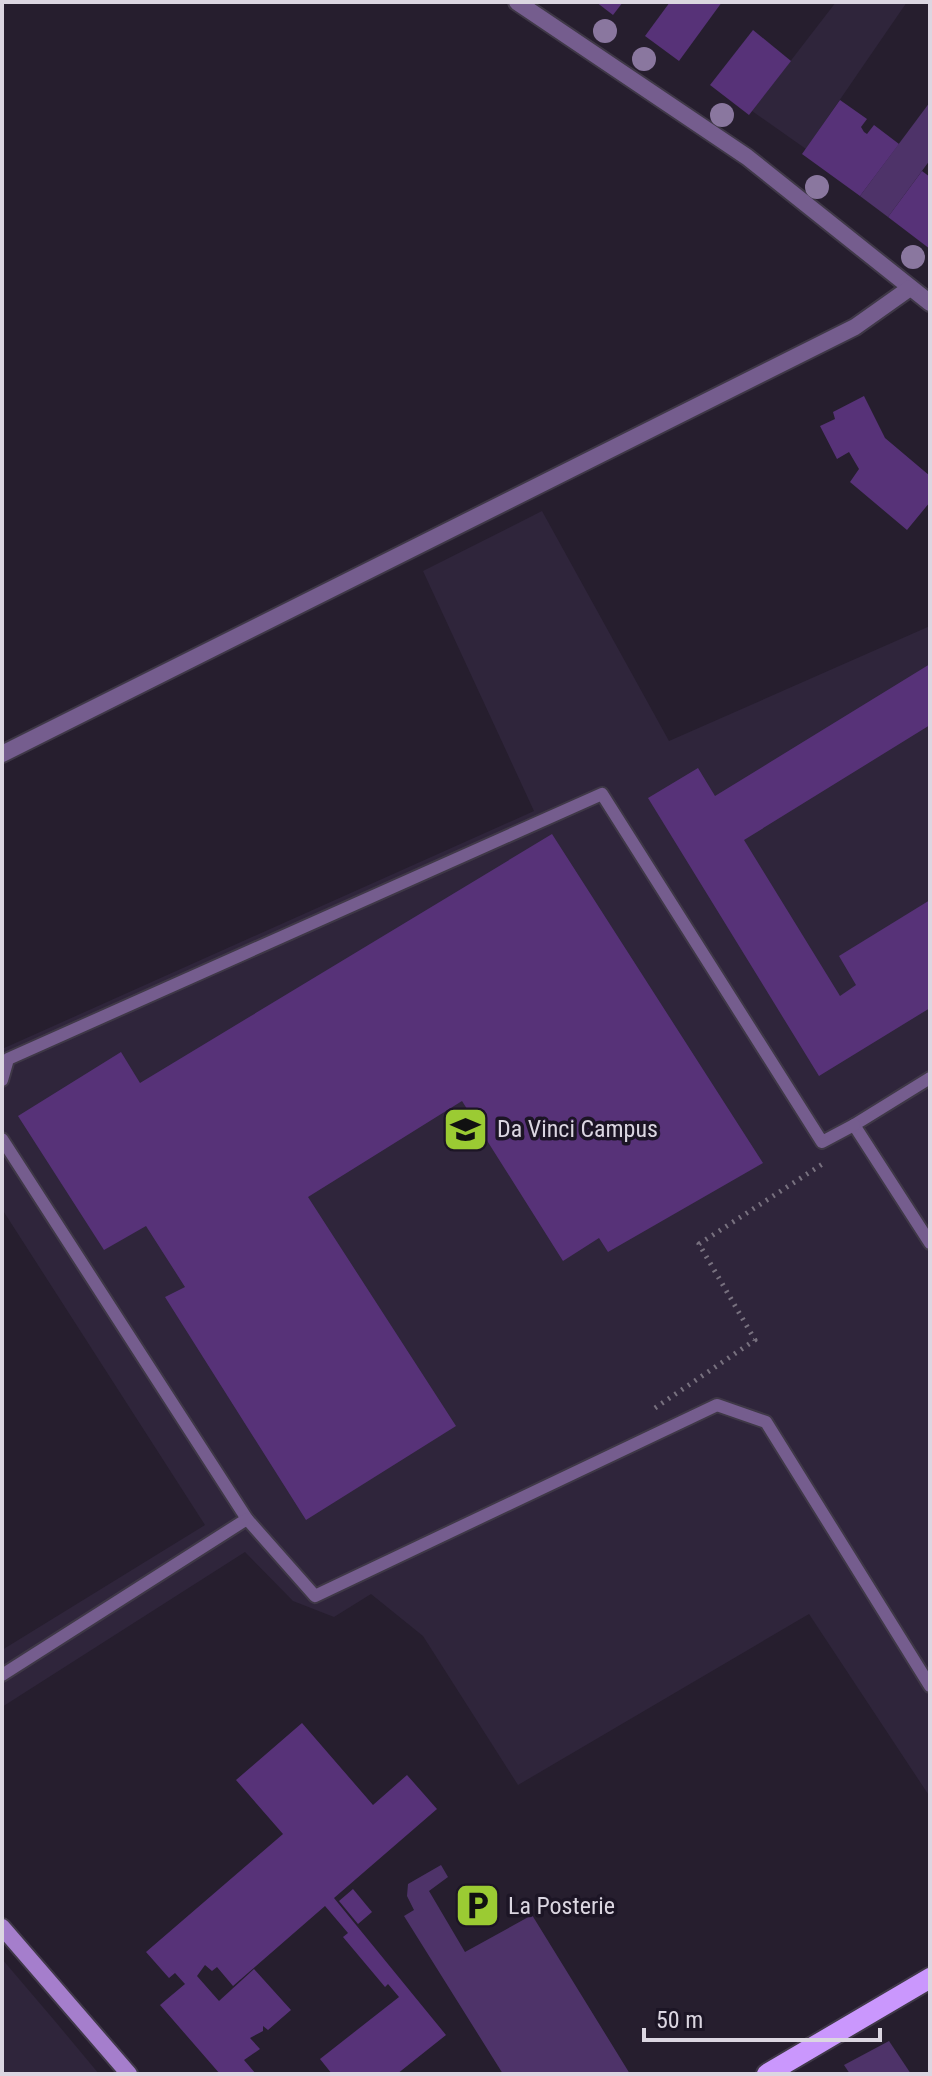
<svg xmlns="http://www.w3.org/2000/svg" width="932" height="2076" font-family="'Roboto Condensed',sans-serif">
  <rect width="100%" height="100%" fill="#261e2e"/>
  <!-- built -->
  <g fill="#2f253b">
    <polygon points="836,2 907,2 806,149 752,111"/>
    <polygon points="542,511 669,741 930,626 930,1797 809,1614 518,1785 423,1636 371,1594 334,1617 293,1601 245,1552 2,1707 2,1650 205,1525 2,1209 2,1049 534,811 423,571"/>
    <polygon points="2,1959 54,2020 99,2074 2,2074"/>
  </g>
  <!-- green -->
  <g fill="#4e3369">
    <polygon points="930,102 930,160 888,217 860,196"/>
    <polygon points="441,1865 448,1877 429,1891 465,1952 532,1915 630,2074 503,2074 404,1916 414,1910 407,1896 408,1884"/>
    <polygon points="889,2041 911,2074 850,2074 844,2065"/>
  </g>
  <!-- building -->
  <g fill="#573278">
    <polygon points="596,2 623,2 613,15"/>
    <polygon points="670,2 722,2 679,61 645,36"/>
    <polygon points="753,30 791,61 749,115 710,85"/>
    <polygon points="840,100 867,119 861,127 864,132 867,134 874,125 899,144 860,196 802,154"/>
    <polygon points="922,171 930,177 930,249 888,217"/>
    <polygon points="864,396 885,438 930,476 930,502 907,530 850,482 859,469 849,452 837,459 820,426 835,419 833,412"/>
    <polygon points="930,664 930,725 744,840 840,996 856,985 839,956 930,900 930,1008 819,1076 648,798 698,768 715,796"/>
    <polygon points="552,834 763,1163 608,1252 599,1238 563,1261 462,1101 308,1197 456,1426 306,1520 165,1297 185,1287 146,1226 104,1250 18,1116 121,1052 140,1083"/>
    <polygon points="302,1723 373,1805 407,1775 437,1809 334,1898 446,2035 397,2074 332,2074 320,2059 399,1997 388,1984 385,1987 343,1937 348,1933 325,1906 233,1986 217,1967 212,1971 205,1965 197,1976 219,2001 254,1969 291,2010 268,2030 263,2026 263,2031 250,2038 260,2049 244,2060 256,2074 220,2074 160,2005 185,1984 175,1973 169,1978 146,1952 283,1834 236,1780"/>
    <polygon points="353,1889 372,1912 358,1924 339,1901"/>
  </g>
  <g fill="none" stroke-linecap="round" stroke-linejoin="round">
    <defs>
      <g id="lane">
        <polyline points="930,1078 854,1125 930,1243"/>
        <polyline points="2,1080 8,1059 602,794 822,1142 854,1125"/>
        <polyline points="2,1139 247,1519"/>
        <polyline points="2,1675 247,1519 315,1596 717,1405 766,1422 930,1686"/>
      </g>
      <g id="street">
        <polyline points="517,2 747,157 930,303"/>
        <polyline points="2,754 855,327 910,288"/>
      </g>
      <polyline id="secondary" points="2,1927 129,2074"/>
      <polyline id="primary" points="767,2074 930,1978"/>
    </defs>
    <!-- lane casing -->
    <use href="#lane" stroke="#3f3847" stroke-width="16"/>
    <!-- street casing -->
    <use href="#street" stroke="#3f3847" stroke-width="20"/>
    <!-- secondary casing -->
    <use href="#secondary" stroke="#3f3847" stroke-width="20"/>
    <!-- primary casing -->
    <use href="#primary" stroke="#3f3847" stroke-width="24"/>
    <!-- path -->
    <polyline stroke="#78717f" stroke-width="5" stroke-dasharray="2 6" stroke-linecap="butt" points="655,1408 755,1340 699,1244 824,1163"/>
    <!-- lane -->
    <use href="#lane" stroke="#755d8e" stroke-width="12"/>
    <!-- street -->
    <use href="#street" stroke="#755d8e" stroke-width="16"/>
    <!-- secondary -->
    <use href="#secondary" stroke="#a57ecc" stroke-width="16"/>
    <!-- primary -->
    <use href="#primary" stroke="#ca97fd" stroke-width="20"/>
  </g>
  <!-- trees -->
  <g fill="#8a779f">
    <circle cx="605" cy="31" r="12"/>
    <circle cx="644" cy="59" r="12"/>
    <circle cx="722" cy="115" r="12"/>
    <circle cx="817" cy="187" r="12"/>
    <circle cx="913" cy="257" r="12"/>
  </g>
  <!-- icons -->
  <defs>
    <symbol id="school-square" viewBox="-11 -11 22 22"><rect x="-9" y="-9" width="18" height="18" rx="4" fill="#9bcb33" stroke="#1c1525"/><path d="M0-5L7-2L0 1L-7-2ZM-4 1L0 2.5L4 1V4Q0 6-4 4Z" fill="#111"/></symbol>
    <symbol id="parking-square" viewBox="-11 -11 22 22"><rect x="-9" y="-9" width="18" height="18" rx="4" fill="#9bcb33" stroke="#1c1525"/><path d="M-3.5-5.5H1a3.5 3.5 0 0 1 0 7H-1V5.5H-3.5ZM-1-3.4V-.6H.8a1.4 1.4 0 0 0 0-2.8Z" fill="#111"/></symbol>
  </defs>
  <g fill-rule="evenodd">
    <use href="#school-square" x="440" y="1104" width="51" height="51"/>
    <use href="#parking-square" x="452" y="1880" width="51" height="51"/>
  </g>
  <g text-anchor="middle" stroke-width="7" stroke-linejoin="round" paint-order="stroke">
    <!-- poi labels -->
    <g font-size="24" fill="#dbd6e1" stroke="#1c1525" text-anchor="start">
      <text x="497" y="1137">Da Vinci Campus</text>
      <text x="508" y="1914">La Posterie</text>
    </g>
  </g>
  <!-- border -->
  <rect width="932" height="2076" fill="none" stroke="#dbd6e1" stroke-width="8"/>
  <!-- scale -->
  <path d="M644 2028v12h236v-12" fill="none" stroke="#dbd6e1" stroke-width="4"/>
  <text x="656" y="2028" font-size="24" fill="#dbd6e1" stroke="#1c1525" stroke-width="6" paint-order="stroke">50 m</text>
</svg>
